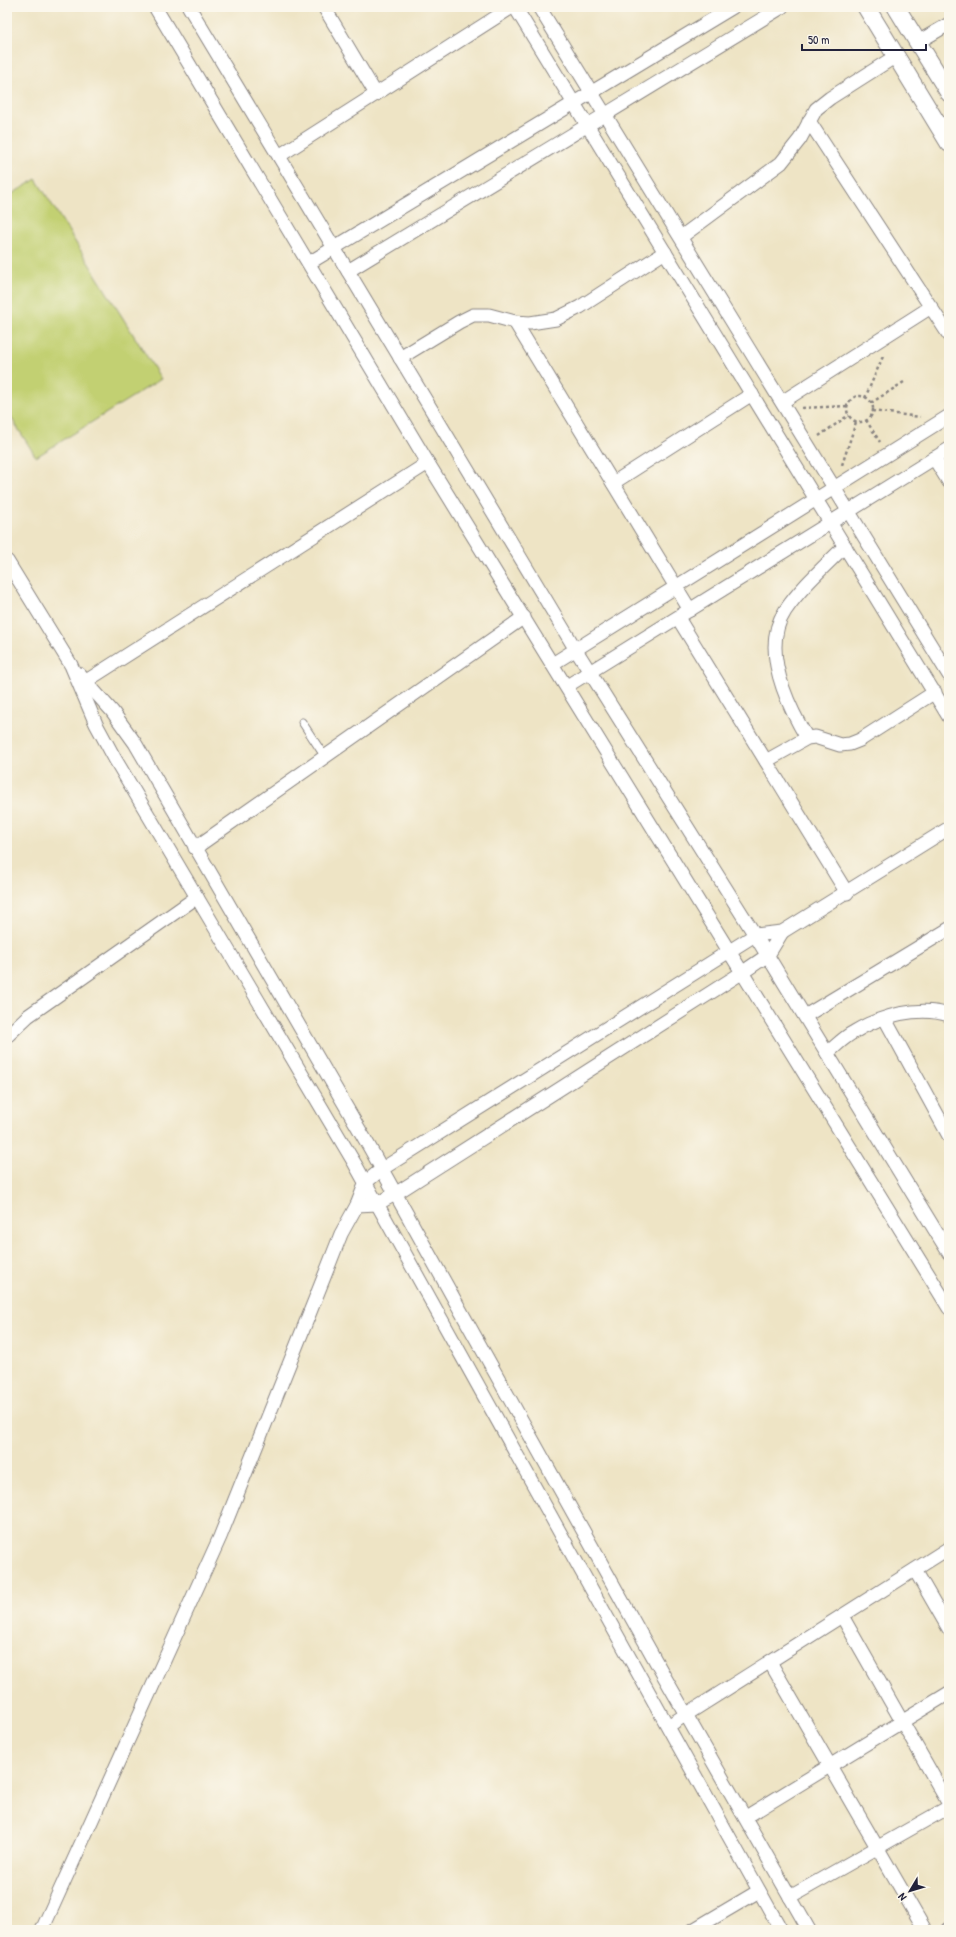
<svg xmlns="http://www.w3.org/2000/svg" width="956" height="1937" font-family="'Patrick Hand',sans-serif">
  <rect width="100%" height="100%" fill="#fbf7ec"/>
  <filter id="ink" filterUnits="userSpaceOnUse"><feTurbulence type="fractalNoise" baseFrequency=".025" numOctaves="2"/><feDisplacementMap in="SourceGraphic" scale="8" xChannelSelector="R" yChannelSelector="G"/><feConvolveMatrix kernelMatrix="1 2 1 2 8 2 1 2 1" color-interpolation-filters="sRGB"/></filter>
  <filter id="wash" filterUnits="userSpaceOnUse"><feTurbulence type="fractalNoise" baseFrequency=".012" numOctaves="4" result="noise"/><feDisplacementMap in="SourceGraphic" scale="16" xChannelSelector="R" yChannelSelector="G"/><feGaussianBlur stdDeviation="0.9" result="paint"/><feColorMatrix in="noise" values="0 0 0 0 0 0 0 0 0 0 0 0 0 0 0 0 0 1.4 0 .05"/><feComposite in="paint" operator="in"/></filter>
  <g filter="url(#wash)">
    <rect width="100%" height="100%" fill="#eee4c5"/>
    <!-- green -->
    <polygon fill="#c2d072" stroke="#727956" points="36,179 161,379 36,457 7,411 7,197"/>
  </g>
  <g filter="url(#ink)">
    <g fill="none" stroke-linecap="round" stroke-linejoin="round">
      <defs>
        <polyline id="service" points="302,722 325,757"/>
        <g id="minor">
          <polyline points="155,7 428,463 949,1308"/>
          <polyline points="189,7 576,650 755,935 949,1253"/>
          <polyline points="324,7 376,94"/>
          <polyline points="515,7 949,717"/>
          <polyline points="539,7 949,675"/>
          <polyline points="918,42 949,24"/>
          <polyline points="809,121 949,335"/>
          <polyline points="279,156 512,7"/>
          <polyline points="681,237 781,163 800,139 816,109 830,98 896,56"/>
          <polyline points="309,263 733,7"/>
          <polyline points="348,271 782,7"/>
          <polyline points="515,322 690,610"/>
          <polyline points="400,358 459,322 473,315 489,315 515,322 530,323 556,319 580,307 665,252"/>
          <polyline points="782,402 931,307"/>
          <polyline points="934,458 949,482"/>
          <polyline points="613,483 752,394"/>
          <polyline points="7,561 71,665 96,724 115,759 355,1164 781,1930"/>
          <polyline points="678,618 847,893"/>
          <polyline points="554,663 949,416"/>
          <polyline points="79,674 112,711 135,743 370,1148 664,1676 809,1930"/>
          <polyline points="80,685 428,463"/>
          <polyline points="567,686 949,449"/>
          <path d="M807,738C787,704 760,649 785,611C801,587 825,566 845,546"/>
          <polyline points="766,761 807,738 815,737 840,745 850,744 860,740 935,692"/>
          <polyline points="195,848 524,617"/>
          <polyline points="805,1016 949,929"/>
          <polyline points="885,1019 949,1136"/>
          <polyline points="7,1036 28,1016 197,897"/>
          <path d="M827,1053C836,1046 844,1037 854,1032C880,1016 919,1005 949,1015"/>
          <polyline points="357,1205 377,1204 395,1194 743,972 768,955 782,932"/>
          <polyline points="915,1570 949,1629"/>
          <polyline points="842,1616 949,1804"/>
          <polyline points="770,1662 925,1930"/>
          <polyline points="668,1726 949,1548"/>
          <polyline points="746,1817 949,1693"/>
          <polyline points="790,1897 949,1807"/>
          <polyline points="42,1930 220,1537 330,1262 341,1234 357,1205 366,1182 382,1169 755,935 782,932 949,828"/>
          <polyline points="693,1930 759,1891"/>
          <polyline points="948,1930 949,1929"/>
        </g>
        <g id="tertiary">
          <polyline points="866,7 949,143"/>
          <polyline points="896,7 949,93"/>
        </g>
      </defs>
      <!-- service casing -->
      <use href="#service" stroke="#888380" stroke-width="9"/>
      <!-- minor casing -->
      <use href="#minor" stroke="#888380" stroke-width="15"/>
      <!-- tertiary casing -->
      <use href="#tertiary" stroke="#888380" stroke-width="19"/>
      <!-- path -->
      <g stroke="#888380" stroke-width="2.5" stroke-dasharray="3 3" stroke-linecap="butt">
        <circle cx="860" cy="409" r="13"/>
        <polyline points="865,398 884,354"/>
        <polyline points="871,403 904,382"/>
        <polyline points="802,408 848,406"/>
        <polyline points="872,411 920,417"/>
        <polyline points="866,420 880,442"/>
        <polyline points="819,436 849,415"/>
        <polyline points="842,465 856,422"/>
      </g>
      <!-- service -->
      <use href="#service" stroke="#fff" stroke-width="7"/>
      <!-- minor -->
      <use href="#minor" stroke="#fff" stroke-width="13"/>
      <!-- tertiary -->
      <use href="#tertiary" stroke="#fff" stroke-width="17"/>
    </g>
  </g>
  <!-- margin -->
  <rect width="956" height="1937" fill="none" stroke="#fbf7ec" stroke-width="24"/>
  <!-- north arrow -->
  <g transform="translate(910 1891) rotate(232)" stroke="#fbf7ec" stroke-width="3" paint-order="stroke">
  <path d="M0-3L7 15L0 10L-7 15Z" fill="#22223b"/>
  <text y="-6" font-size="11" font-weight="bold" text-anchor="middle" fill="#22223b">N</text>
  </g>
  <!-- scale -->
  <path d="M802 44v6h124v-6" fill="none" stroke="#22223b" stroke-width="2"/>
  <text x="808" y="44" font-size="12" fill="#22223b" stroke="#fbf7ec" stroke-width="3" paint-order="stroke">50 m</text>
</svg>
